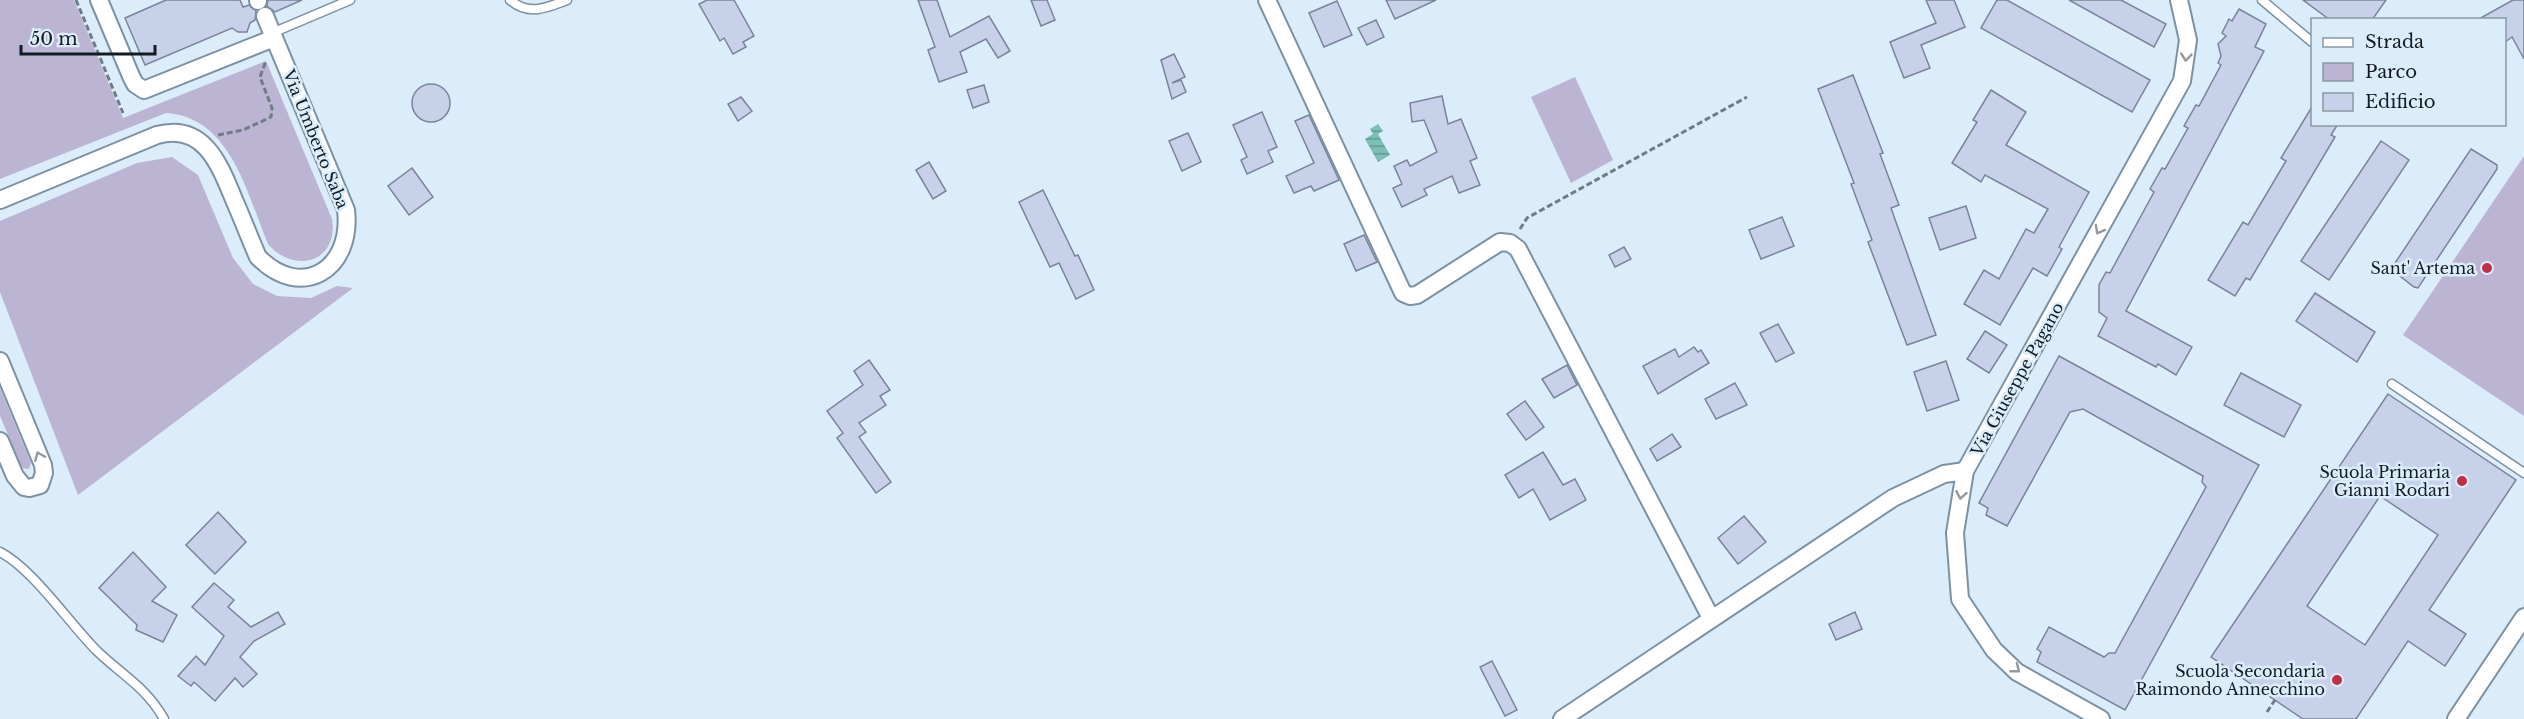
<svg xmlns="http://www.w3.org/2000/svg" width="2524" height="719" font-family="'Libre Baskerville',serif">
  <defs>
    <pattern id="water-rules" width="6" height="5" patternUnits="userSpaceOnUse" patternTransform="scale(1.5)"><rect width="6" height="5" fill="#7bbfb7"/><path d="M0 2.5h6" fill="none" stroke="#649a94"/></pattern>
  </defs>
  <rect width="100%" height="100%" fill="#dbedfb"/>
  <!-- green -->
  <g fill="#bbb4d2">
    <path d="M0,0H74L123,118L266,61L332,219C339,262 294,275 268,244C247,194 231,117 166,113L0,179Z"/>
    <polygon points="1575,77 1613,160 1571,183 1531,97"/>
    <polygon points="2524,156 2524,416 2403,335"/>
    <polygon points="172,157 198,175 233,258 253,284 277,296 311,298 337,286 353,288 78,495 0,292 0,221 137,163"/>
    <polygon points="0,388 31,463 29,469 22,468 0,416"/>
  </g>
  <!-- water -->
  <polygon fill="url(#water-rules)" points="1378,124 1383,131 1378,134 1390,155 1378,162 1365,139 1373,134 1370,129"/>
  <!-- building -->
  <g fill="#c7d1e9" stroke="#7a8399" stroke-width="1.5" fill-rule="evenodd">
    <polygon points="166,0 240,0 243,7 249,5 256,11 255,20 250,23 247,32 238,32 232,28 145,65 125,18"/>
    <polygon points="268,0 302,0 275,12 267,6"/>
    <polygon points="707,0 734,0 754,36 743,42 746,47 733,54 724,38 720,41 699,4"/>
    <polygon points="918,0 937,0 950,37 989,16 1010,51 998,58 986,39 960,52 967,72 939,82 928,50 935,47"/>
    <polygon points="1031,0 1047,0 1055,20 1041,26"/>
    <polygon points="1386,0 1436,0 1395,19"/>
    <polygon points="1926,0 1954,0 1965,27 1921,45 1930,68 1904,78 1890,42 1936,23"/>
    <polygon points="1997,0 2007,0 2150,80 2132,112 1981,28"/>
    <polygon points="2069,0 2121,0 2166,24 2154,47"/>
    <polygon points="2303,0 2386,0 2372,20 2330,20"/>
    <polygon points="2513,0 2524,0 2524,59 2512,37 2505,42 2505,20 2477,20"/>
    <polygon points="1337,1 1352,35 1324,47 1309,13"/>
    <polygon points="2239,9 2266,24 2255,47 2264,51 2126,311 2192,347 2176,375 2158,364 2156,367 2098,336 2107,318 2099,312 2099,285 2106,272 2110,273 2154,192 2150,189 2162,168 2165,169 2188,128 2184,126 2196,105 2199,106 2221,65 2218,63 2221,56 2218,44 2226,36 2222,33 2229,19 2232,21"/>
    <polygon points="1376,20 1384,37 1367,45 1358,28"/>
    <polygon points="1174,54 1185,77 1172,83 1181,80 1186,92 1172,99 1161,60"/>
    <polygon points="1853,75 1883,153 1880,154 1899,205 1891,208 1936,335 1907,345 1868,242 1872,240 1851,184 1854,183 1818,89"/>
    <circle cx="431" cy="103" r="19"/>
    <polygon points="984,85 989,102 973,108 967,90"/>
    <polygon points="1991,90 2026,112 2006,145 2089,192 2059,247 2062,249 2047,276 2033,268 2000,325 1964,304 1984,270 1999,279 2026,229 2034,233 2048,209 1985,175 1981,182 1952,163 1977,122 1973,120"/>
    <polygon points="1442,96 1448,124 1461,119 1477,158 1470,161 1480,185 1459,193 1452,176 1424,189 1427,195 1402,207 1393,188 1402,184 1394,166 1407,160 1410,166 1437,152 1424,120 1412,122 1410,103"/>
    <polygon points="741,97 752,111 738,121 728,104"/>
    <polygon points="2313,105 2313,124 2338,124 2331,135 2335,137 2250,280 2246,278 2235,296 2208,280 2243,222 2248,225 2286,161 2281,158"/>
    <polygon points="1262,112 1277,147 1268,151 1273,162 1247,174 1241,160 1247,157 1233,125"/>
    <polygon points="1309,115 1339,180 1314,191 1311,186 1294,193 1286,176 1314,163 1295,121"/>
    <polygon points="1188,133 1201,162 1182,171 1169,141"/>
    <polygon points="2381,141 2409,160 2329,280 2301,261"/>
    <polygon points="2471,149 2497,165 2497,169 2418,288 2414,287 2391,269"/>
    <polygon points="929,162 946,191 933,199 916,170"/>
    <polygon points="412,168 433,197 409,215 388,186"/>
    <polygon points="1043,190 1075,256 1078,255 1094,290 1076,299 1059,263 1050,267 1019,202"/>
    <polygon points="1966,206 1976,238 1940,250 1929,218"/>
    <polygon points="1782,217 1794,246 1761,259 1749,230"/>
    <polygon points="1364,235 1377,262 1356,271 1344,244"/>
    <polygon points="1624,247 1631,259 1615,267 1609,255"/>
    <polygon points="2315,293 2375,332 2357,362 2296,321"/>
    <polygon points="1778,324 1794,353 1776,362 1760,333"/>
    <polygon points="1985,331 2007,345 1989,373 1967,359"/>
    <polygon points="1694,347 1698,352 1701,350 1709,363 1658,394 1643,366 1675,349 1679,357"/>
    <polygon points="2059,356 2259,465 2125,710 2037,662 2041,652 2037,649 2049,627 2104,657 2109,653 2115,653 2206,487 2202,482 2203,476 2083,409 2070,412 2007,526 1986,515 1988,508 1979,503"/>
    <polygon points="869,360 890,390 880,396 886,405 859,423 866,432 859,437 891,482 876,493 837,438 843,433 827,411 863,385 854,371"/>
    <polygon points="1946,361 1959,400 1927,411 1914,372"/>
    <polygon points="1567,365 1577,385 1554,398 1542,379"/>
    <polygon points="2241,373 2301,405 2284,437 2224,405"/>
    <polygon points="1735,383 1747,405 1716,419 1705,399"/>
    <path d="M2388,394L2516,480L2429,610L2466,634L2445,666L2408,641L2356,719H2303L2211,657ZM2380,496L2438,535L2365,645L2307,606Z"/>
    <polygon points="1525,401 1544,427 1526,440 1507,414"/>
    <polygon points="1672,434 1681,447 1657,461 1650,449"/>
    <polygon points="1543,452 1563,485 1575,479 1586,500 1550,520 1533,489 1519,498 1505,475"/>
    <polygon points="218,512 246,542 215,574 186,545"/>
    <polygon points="1744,516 1766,542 1738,564 1718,538"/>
    <polygon points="133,552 166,587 152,601 177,615 163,642 136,630 137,625 99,588"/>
    <polygon points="214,583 234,600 228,607 251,627 278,612 285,624 254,641 240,657 257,674 243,687 235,678 215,701 194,682 191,686 178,676 196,656 205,665 224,636 192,607"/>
    <polygon points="1855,612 1862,629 1836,640 1829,624"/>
    <polygon points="1492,661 1517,710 1505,716 1480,667"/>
  </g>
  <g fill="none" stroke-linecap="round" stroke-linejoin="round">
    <defs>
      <g id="lane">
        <path d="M510,0C529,16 546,8 567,0"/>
        <polyline points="2262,0 2312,42"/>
        <polyline points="272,33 350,0"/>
        <polyline points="2392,384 2524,473"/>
        <path d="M0,552C33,569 69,623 97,651C122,675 146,687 164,719"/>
      </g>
      <g id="street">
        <polyline points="99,0 131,76 135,84 144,90 274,38"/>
        <polyline points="258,0 258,1"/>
        <polyline points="1267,0 1403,293 1410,296 1417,295 1500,242 1510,243 1518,249 1711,618"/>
        <path d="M0,200L157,135C205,122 220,166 235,202C243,220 250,239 258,257C301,301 353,270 346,210L265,16"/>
        <polyline points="0,361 43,465 44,473 40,485 29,488 24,487 15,476 0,441"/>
        <polyline points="1562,719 1893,498 1944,474 1965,471"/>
        <polyline points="2101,719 2017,672 1994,650 1960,599 1955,533 1965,471 2182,81 2188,40 2179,0"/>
        <polyline points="2456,719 2524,617"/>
      </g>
    </defs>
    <!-- lane casing -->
    <use href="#lane" stroke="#7c91a2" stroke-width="11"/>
    <!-- street casing -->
    <use href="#street" stroke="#7c91a2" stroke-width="20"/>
    <!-- path -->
    <g stroke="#6f7c86" stroke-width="3" stroke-dasharray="6 3" stroke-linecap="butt">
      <polyline points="76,0 123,113"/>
      <polyline points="218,135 243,130 271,117 272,108 260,77 266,61"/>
      <polyline points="1520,229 1527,218 1747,97"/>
      <polyline points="2267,712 2275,700"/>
    </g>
    <!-- lane -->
    <use href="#lane" stroke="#fff" stroke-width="8"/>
    <!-- street -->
    <use href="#street" stroke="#fff" stroke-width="16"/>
  </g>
  <!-- one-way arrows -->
  <defs><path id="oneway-chevron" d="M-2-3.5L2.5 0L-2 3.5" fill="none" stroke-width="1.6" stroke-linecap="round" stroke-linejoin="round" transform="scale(1.5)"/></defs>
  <g stroke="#95999c">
    <use href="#oneway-chevron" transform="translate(2186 57) rotate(96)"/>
    <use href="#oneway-chevron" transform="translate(2099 230) rotate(119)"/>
    <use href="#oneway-chevron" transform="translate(39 456) rotate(-112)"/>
    <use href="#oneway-chevron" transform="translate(1961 495) rotate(100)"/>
    <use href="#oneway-chevron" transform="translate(2016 669) rotate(38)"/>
  </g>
  <!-- markers -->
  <g fill="#c02f46" stroke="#dbedfb" stroke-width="2">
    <circle cx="2487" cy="268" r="6"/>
    <circle cx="2462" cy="481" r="6"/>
    <circle cx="2337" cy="680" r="6"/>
  </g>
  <g text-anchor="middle" stroke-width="5" stroke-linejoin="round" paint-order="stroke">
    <!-- street labels -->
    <g font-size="16" fill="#131c22" stroke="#dbedfb">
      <text transform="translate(316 139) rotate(68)" y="6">Via Umberto Saba</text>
      <text transform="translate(2017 379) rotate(-61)" y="6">Via Giuseppe Pagano</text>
    </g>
    <!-- poi labels -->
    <g font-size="16" fill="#131c22" stroke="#dbedfb" text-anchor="end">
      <text x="2475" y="274">Sant' Artema</text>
      <text x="2450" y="478">Scuola Primaria<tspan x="2450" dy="18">Gianni Rodari</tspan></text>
      <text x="2325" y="677">Scuola Secondaria<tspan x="2325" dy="18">Raimondo Annecchino</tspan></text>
    </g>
  </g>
  <!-- legend -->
  <rect x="2311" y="18" width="195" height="108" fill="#dbedfb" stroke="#8b99a4" stroke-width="1.5"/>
  <rect x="2323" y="38" width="30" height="9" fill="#ffffff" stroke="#8b99a4" stroke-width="1.5"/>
  <text x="2365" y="48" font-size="18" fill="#131c22">Strada</text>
  <rect x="2323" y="63" width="30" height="18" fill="#bbb4d2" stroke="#8b99a4" stroke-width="1.5"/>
  <text x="2365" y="78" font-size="18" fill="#131c22">Parco</text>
  <rect x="2323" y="93" width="30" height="18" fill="#c7d1e9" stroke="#8b99a4" stroke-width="1.5"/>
  <text x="2365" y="108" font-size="18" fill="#131c22">Edificio</text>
  <!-- scale -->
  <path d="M21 45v9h134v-9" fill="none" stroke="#131c22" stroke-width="3"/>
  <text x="30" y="45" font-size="18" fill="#131c22" stroke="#dbedfb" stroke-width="4.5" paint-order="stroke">50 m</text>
</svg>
